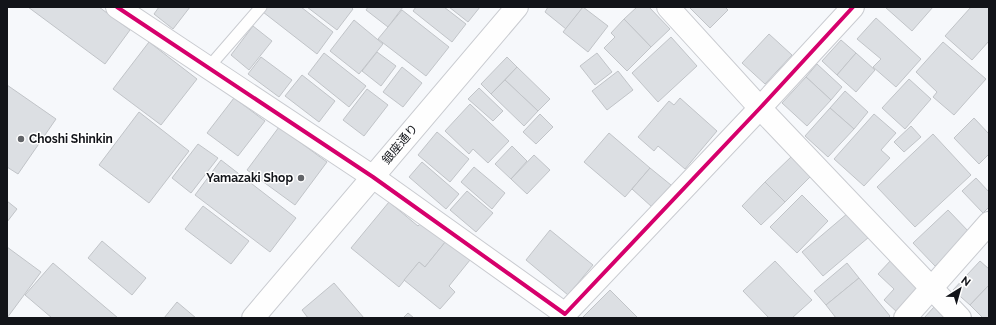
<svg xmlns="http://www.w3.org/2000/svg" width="996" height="325" font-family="Raleway,'Noto Sans JP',sans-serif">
  <rect width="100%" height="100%" fill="#f6f8fb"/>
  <!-- building -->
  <g fill="#dcdfe3" stroke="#c1c4c8">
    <polygon points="28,7 99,7 130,30 105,64"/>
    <polygon points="159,7 190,7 173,29 154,14"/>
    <polygon points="268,7 301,7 333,32 317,54 263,12"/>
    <polygon points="307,7 351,7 353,9 337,30"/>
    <polygon points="368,7 403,7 388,27 366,10"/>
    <polygon points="416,7 444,7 466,24 452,42 413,11"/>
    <polygon points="449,7 480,7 468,22"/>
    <polygon points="548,7 583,7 566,29 545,12"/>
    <polygon points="583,7 608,26 588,52 563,32"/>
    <polygon points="637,7 649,7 670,29 651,47 624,19"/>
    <polygon points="689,7 725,7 728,10 710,28"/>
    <polygon points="885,7 933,7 912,31"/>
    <polygon points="971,7 989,7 989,41 972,60 945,36"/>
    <polygon points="402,10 449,47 426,76 378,39"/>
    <polygon points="876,18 921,59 896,87 873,67 881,59 857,39"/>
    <polygon points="624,19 651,47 627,71 604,48 615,37 611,33"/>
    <polygon points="354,20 383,44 359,74 330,51"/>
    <polygon points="253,26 272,41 249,70 231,55"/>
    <polygon points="769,34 792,55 765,84 742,63"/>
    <polygon points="671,37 697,66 658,102 632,73"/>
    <polygon points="841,40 856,53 837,75 822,61"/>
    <polygon points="149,42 197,79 161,125 113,89"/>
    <polygon points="943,42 986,79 954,115 933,97 937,92 916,72"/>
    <polygon points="377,52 396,66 381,86 362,71"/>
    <polygon points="324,53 366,86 349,107 308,74"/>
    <polygon points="597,53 612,72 595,85 580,66"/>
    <polygon points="856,53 875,70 856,92 837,75"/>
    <polygon points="261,57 292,80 279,97 248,74"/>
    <polygon points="507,57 517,67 491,94 481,84"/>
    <polygon points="817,64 842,87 831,100 806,77"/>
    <polygon points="402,67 422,83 403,107 383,92"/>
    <polygon points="517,67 550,99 538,111 505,80"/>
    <polygon points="618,71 633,90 607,110 592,91"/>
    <polygon points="302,75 335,101 319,122 285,96"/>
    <polygon points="806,77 831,100 807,126 782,103"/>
    <polygon points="909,79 931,99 905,129 882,108"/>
    <polygon points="505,80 538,111 524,126 491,94"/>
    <polygon points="7,85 56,119 18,174 7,167"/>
    <polygon points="479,88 503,111 493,121 468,99"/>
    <polygon points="367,89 388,105 364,136 343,120"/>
    <polygon points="845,91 868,112 854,129 830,108"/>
    <polygon points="234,98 265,121 238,156 207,133"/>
    <polygon points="680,98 717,131 685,169 658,146 654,151 638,137 669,101 674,105"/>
    <polygon points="470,104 509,141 488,163 473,149 469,154 445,131"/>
    <polygon points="830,108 854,129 828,157 805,136"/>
    <polygon points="139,112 189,151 149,203 99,165"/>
    <polygon points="540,114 553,127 536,144 523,132"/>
    <polygon points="874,114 896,133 881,150 890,158 864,186 834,159"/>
    <polygon points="974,118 989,134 989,154 979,164 954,138"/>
    <polygon points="911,126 921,137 904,152 894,142"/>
    <polygon points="279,127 327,162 295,205 247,170"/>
    <polygon points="437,132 469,159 450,182 418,155"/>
    <polygon points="609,133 650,168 625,197 584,162"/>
    <polygon points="933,134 971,175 915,227 877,187"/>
    <polygon points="198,144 218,158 191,193 172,178"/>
    <polygon points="512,146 527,161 511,179 495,164"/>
    <polygon points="534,155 550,170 527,194 511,179"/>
    <polygon points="792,156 812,175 785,202 765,182"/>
    <polygon points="221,160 296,218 270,252 195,195"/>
    <polygon points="422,162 459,194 446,209 409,177"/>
    <polygon points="474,167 505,193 492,209 461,182"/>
    <polygon points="650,168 671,185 652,207 632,189"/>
    <polygon points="976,178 989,192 989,207 983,213 962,191"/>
    <polygon points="765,182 785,202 761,225 742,206"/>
    <polygon points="467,191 493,213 476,232 450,210"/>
    <polygon points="802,195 828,221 797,253 770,227"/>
    <polygon points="7,201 17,209 7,222"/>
    <polygon points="389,202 418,226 423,221 446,241 425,267 419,262 399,287 351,248"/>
    <polygon points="203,206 249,241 231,264 185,229"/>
    <polygon points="948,210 970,233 935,266 913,243"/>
    <polygon points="848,213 869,237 823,276 802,252"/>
    <polygon points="550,230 593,265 568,295 526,260"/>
    <polygon points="102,241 146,278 132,295 88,258"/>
    <polygon points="446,241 470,260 449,286 455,292 440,309 404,280 419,262 425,267"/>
    <polygon points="7,247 41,272 7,318"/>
    <polygon points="892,259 922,288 898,313 884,300 894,289 878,274"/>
    <polygon points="775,261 812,300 792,318 769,318 743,291"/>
    <polygon points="980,261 989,269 989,285 970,305 953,290"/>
    <polygon points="53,263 118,318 52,318 25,295"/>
    <polygon points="847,263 859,278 826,305 814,291"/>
    <polygon points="859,278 890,316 888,318 836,318 826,305"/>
    <polygon points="334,283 364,318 308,318 302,310"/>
    <polygon points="989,285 989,318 983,318 970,305"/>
    <polygon points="610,290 638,318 582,318"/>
    <polygon points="177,302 196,318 164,318"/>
    <polygon points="934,307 947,318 924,318"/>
    <polygon points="408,313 414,318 403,318"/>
  </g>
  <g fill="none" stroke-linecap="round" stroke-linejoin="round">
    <defs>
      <polyline id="lane" points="208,68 261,7"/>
      <g id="street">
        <polyline points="117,7 373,177 565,314 760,108 853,7"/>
        <polyline points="668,7 760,108 960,318"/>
        <polyline points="905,318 989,223"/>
      </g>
      <polyline id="secondary" points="253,318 517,7"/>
    </defs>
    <!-- lane casing -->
    <use href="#lane" stroke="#c9cbd0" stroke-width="13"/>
    <!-- street casing -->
    <use href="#street" stroke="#c9cbd0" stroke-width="24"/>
    <!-- secondary casing -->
    <use href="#secondary" stroke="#c9cbd0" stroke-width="24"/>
    <!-- lane -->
    <use href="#lane" stroke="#fefefe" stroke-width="11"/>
    <!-- street -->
    <use href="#street" stroke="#fefefe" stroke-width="22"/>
    <!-- secondary -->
    <use href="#secondary" stroke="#fefefe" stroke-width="22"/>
    <defs>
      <polyline id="cycleway" points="117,7 373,177 565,314 760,108 853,7"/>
    </defs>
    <!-- cycleway casing -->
    <use href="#cycleway" stroke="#fff" stroke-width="6"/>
    <!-- cycleway -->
    <use href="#cycleway" stroke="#d6006c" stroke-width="4"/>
  </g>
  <!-- markers -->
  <g fill="#626468" stroke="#fff" stroke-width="1.5">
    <circle cx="21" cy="139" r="4"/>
    <circle cx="301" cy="178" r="4"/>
  </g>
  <g text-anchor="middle" stroke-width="3" stroke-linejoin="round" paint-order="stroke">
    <!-- poi labels -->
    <g font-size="12" font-weight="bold" fill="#121419" stroke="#fff" text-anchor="start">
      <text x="29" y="143">Choshi Shinkin</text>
      <text x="293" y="182" text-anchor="end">Yamazaki Shop</text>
    </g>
    <!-- street labels -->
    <g font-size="12" fill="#121419" stroke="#fff">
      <text transform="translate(400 144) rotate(-50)" y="4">銀座通り</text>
    </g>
  </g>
  <!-- border -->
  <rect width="996" height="325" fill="none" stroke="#121419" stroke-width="16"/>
  <!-- north arrow -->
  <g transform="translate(960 289) rotate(37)" stroke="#ffffff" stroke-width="3" paint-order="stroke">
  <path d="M0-3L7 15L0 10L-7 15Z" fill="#121419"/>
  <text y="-6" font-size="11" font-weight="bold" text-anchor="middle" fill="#121419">N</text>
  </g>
</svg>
